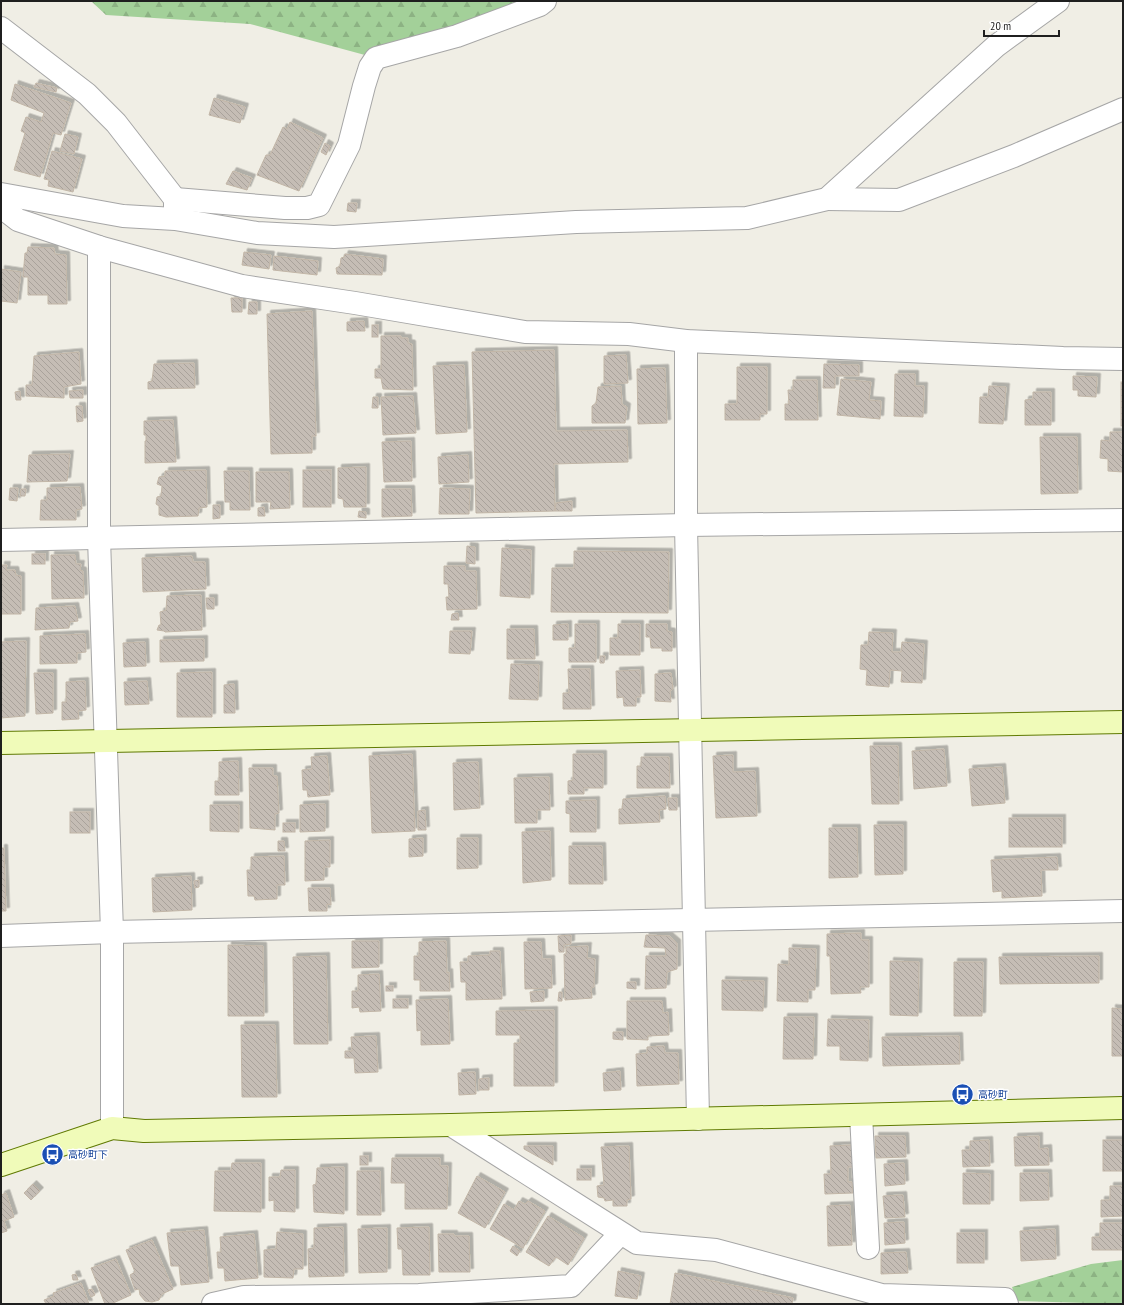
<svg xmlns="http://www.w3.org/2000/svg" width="1124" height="1305" font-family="'PT Sans Narrow','Noto Sans JP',sans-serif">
  <defs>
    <pattern id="forest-firs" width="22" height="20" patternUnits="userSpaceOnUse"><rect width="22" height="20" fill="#a3d099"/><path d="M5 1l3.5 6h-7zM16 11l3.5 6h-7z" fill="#8cb283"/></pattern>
    <pattern id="building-back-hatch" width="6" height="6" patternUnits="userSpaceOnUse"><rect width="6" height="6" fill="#c5bdb5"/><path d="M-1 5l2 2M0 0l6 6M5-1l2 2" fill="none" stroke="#a9a29b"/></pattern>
    <filter id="shadow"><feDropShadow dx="3.5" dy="-3.5" stdDeviation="0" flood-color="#0004"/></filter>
  </defs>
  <rect width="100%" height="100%" fill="#f0eee5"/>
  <!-- forest -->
  <g fill="url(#forest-firs)">
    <polygon points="91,1 513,1 524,11 376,58 250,24 106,15"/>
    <polygon points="1123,1260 1123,1304 1017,1301 1012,1287 1091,1264"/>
  </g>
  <!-- building -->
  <g fill="url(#building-back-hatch)" stroke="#c2b6a7" filter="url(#shadow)">
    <polygon points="36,83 57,88 56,92 34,87"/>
    <polygon points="15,84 71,103 61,135 53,133 40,177 14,170 25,133 21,131 26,117 41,122 44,113 11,100"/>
    <polygon points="214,98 245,107 240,123 209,115"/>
    <polygon points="290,122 323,138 299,191 257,175 266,155 270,155 283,127 287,129"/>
    <polygon points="65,134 78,137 74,154 60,151"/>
    <polygon points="325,143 330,146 326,155 321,152"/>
    <polygon points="52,151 82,159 73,192 48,186 49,180 44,179"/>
    <polygon points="233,171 252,178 247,190 226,184"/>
    <polygon points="348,203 357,203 356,212 347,211"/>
    <polygon points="28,247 54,248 55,254 66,255 67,304 48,304 48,295 28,295 28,277 23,277 25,253 27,253"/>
    <polygon points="244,252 271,255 269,269 242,265"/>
    <polygon points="345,254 383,259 382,275 337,274 336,268 340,266 341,258 344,257"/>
    <polygon points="274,256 318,261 317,275 273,270"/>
    <polygon points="1,269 21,272 17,303 1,301"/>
    <polygon points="231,298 242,298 242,312 232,312"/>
    <polygon points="249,302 257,302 257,314 248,314"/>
    <polygon points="312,311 316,436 312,436 312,453 271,454 267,314"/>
    <polygon points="364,321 365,331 347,331 347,322"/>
    <rect x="372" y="325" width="6" height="12"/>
    <polygon points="381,336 401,336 401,338 408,338 408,343 412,344 413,390 383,389 381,378 375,378 375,369 381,369"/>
    <polygon points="554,350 556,431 627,430 628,462 554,464 555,511 476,513 472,352"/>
    <polygon points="79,352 81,384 64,387 64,398 26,396 26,385 32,385 34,356"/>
    <polygon points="626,355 628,383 604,384 604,356"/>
    <polygon points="194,363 195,388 148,389 148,382 152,381 154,364"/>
    <polygon points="824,364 859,365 859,376 835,376 835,388 823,388"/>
    <polygon points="464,365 467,432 436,434 433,366"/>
    <polygon points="737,367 767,367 767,414 760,414 760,420 725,420 725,404 737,404"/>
    <polygon points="665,368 667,423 638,424 637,369"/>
    <polygon points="895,374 915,374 915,386 924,386 923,417 894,416"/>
    <polygon points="1073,376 1097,377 1096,397 1078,396 1078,390 1073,390"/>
    <polygon points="841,379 871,382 869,400 881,401 880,419 837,415"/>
    <polygon points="793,380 817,380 818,420 785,420 785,404 789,404 788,390 793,390"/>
    <rect x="1121" y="382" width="2" height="44"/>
    <polygon points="621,386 622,404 627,407 625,423 592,423 592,406 596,403 598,387"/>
    <polygon points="989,386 1006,387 1003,424 979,423 980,397 988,397"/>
    <polygon points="83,390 83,398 70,398 69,391"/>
    <polygon points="20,391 21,400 16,400 15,392"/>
    <polygon points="1033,392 1051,392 1051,425 1025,425 1025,400 1033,399"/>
    <polygon points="413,396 416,433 383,435 381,397"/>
    <polygon points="373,397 378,397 378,408 372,408"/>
    <polygon points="76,406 82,406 83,421 77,422"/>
    <polygon points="173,420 176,462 145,463 145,441 146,441 146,435 144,435 144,421"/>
    <polygon points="1110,432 1123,432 1123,472 1108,471 1108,459 1100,458 1101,440 1110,441"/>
    <polygon points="1040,437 1077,437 1078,493 1041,494"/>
    <polygon points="411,441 412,481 384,482 382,442"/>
    <polygon points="70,454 67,481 27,482 29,455"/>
    <polygon points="468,455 469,482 439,484 438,457"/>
    <polygon points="366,467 366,507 344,507 343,499 338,498 338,468"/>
    <polygon points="206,470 207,507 199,508 198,516 166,517 159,515 159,506 156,504 157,497 161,496 162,486 157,484 159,477 165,476 165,471"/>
    <rect x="303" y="470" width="28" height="37"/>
    <polygon points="224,471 249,471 250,510 230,510 230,502 225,502"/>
    <polygon points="256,472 289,472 290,508 270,509 271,502 256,502"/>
    <polygon points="80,487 82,509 76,510 76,520 40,520 41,500 47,500 47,488"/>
    <polygon points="10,488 18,488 17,501 9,500"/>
    <polygon points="440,488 470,489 469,514 439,514"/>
    <polygon points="21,489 26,489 25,496 20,496"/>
    <polygon points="382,489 411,489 412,516 382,517"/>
    <polygon points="572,501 572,511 555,511 556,503"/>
    <polygon points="213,505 220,505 220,518 213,519"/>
    <polygon points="264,507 265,516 258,516 258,508"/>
    <polygon points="359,511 366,512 366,518 358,517"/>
    <polygon points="467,546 475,547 475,564 466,563"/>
    <polygon points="502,548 531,550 530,598 500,596"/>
    <polygon points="574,551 669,552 668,613 551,612 552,568 574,568"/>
    <rect x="32" y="554" width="13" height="10"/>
    <polygon points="51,555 75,555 76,564 81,564 80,570 83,571 84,598 52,599"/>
    <polygon points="192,556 193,562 205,562 206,589 143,592 142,558"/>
    <polygon points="1,565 7,565 6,570 15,570 16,575 21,576 21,614 1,614"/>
    <polygon points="444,566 465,566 465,571 476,571 477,609 447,610 446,597 449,597 448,584 444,584"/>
    <polygon points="201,595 202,630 165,632 164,631 157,630 159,625 161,625 160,612 166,610 167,596"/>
    <polygon points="206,598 214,598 214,609 207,609"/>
    <polygon points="75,606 78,621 70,622 69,628 35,630 36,608"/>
    <polygon points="458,613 459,620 451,620 452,614"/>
    <polygon points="568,624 568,640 553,640 553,625"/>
    <polygon points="575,624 596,624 596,662 569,662 569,648 575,648"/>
    <polygon points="618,624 640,624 640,655 610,655 610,638 618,638"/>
    <polygon points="646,624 667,624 667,631 672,632 672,651 662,651 662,648 651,648 650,637 646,637"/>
    <polygon points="507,629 534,629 535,659 507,659"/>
    <polygon points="450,631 472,631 470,654 449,653"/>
    <polygon points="869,632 893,633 892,652 901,652 902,642 924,644 922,683 901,682 902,671 890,670 889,687 866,685 867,670 860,669 861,645 868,645"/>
    <polygon points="85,634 86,652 77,653 77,663 40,664 40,636"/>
    <polygon points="204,639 204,661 160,662 160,640"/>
    <polygon points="26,641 25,716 1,718 1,642"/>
    <polygon points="145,642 146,666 124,667 123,643"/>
    <polygon points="600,656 605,656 604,663 600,663"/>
    <polygon points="511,664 539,665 538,700 509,699"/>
    <polygon points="568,669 590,669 591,709 563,709 563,693 569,693"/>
    <polygon points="640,670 641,697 636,697 636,706 624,706 623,697 617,698 616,671"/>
    <polygon points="212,672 212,717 177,717 177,673"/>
    <polygon points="34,673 53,673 53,713 36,714"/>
    <polygon points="671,673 673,689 670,691 671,702 655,701 655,674"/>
    <polygon points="85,681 86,710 78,711 79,719 62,720 62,702 66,702 66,682"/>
    <polygon points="147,681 149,704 125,705 124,682"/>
    <polygon points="234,684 235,713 224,713 224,685"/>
    <polygon points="870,746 898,746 899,804 872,804"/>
    <polygon points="944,749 947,786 914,789 912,751"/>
    <polygon points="412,754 415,831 372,833 369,756"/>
    <polygon points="573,754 603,754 603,788 584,788 584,794 568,794 568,781 573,780"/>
    <polygon points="733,755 733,772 755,771 757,816 716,818 713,756"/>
    <polygon points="327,756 330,795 308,797 307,790 303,790 302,770 312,769 311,757"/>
    <polygon points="641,757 669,757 670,788 637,788 637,766 641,766"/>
    <polygon points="238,761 239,795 215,795 215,781 219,781 219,762"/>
    <polygon points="478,762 480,808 454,810 453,763"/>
    <polygon points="1002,767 1005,803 972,806 969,769"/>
    <polygon points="249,768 273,768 273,776 277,776 279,813 275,814 275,830 250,828"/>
    <polygon points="549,777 550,810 537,810 537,823 515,823 514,778"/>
    <polygon points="665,796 666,809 659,810 660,822 619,824 619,809 622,809 623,799"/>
    <polygon points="668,798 677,798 677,810 669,810"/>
    <polygon points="596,800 596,832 570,832 570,814 566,813 566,801"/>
    <polygon points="325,804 325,831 300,832 300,805"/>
    <polygon points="210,805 239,805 239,832 210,831"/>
    <polygon points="425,810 426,830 418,830 418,811"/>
    <rect x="70" y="812" width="20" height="21"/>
    <rect x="1009" y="818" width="53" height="29"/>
    <rect x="283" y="823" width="12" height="9"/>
    <polygon points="874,825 903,825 903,874 875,875"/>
    <polygon points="829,828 857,828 858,877 829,878"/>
    <polygon points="550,831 551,880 523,883 522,832"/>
    <polygon points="423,838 423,856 409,857 409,839"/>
    <polygon points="457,838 478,838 478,868 457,869"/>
    <polygon points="330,840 330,867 324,867 324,880 305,881 305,841"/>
    <polygon points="278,841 284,841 285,851 278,851"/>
    <polygon points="569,846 602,846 603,884 569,884"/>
    <polygon points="1,848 4,848 6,911 1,911"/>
    <polygon points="284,856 285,885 277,885 277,899 255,900 254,896 248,896 247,870 251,870 251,857"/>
    <polygon points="1057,857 1058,870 1041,870 1042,896 1002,898 1002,891 993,892 991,860"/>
    <polygon points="191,876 192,910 153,912 152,878"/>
    <polygon points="199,880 199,887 195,888 194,881"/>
    <polygon points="308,888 330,888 331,905 327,904 327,911 309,911"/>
    <polygon points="861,933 861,940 869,940 869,987 860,987 861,993 831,994 830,956 827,956 827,934"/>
    <polygon points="571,935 571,944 564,945 564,952 559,952 558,936"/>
    <polygon points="646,935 669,936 677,943 677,969 667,972 666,988 645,989 646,956 666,956 665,948 644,947"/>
    <polygon points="352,941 379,941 379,967 352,968"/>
    <polygon points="446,941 447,973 449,972 450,991 420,991 420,980 414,980 414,956 419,956 419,942"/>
    <polygon points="524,942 541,942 542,959 551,959 552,988 525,989"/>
    <polygon points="228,945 263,946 264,1016 228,1016"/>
    <polygon points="588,946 587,958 595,959 594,987 591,988 592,998 565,1000 564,954 566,954 566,947"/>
    <polygon points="789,948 816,949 815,990 808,990 808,1002 777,1001 778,964 789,965"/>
    <polygon points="490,951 500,951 502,999 466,1000 466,982 461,982 460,962 468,962 468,956 490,955"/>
    <polygon points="326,956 328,1044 294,1044 293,957"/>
    <polygon points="1099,956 1099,983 1000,984 999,957"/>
    <polygon points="890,961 919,962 918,1016 890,1015"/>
    <polygon points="954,962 983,962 982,1016 954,1016"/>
    <polygon points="379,974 381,1011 360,1012 359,1007 352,1008 352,991 358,991 358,975"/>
    <polygon points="722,980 764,981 763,1011 722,1010"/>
    <polygon points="627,982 636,982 636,989 627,988"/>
    <rect x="386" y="986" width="7" height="5"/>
    <polygon points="544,991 544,1001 531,1002 530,992"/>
    <polygon points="559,992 562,992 562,1001 558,1001"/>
    <rect x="393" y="999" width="15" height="9"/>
    <polygon points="448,999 450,1044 421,1045 421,1030 417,1031 416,1000"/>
    <polygon points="627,1001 662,1001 663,1013 668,1012 669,1035 648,1036 648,1040 627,1039"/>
    <polygon points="1112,1008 1123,1009 1123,1056 1112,1056"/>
    <polygon points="554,1010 554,1086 514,1086 514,1043 520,1043 520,1035 496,1035 496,1011"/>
    <polygon points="784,1017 814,1017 813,1059 783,1059"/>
    <polygon points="828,1019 869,1020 868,1061 840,1060 840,1046 827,1046"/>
    <polygon points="241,1025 275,1025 277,1097 242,1097"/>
    <polygon points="613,1032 623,1032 623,1040 613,1039"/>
    <polygon points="376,1036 378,1072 355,1073 354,1058 345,1058 345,1051 352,1051 351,1037"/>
    <polygon points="959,1036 960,1064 883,1066 882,1037"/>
    <polygon points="664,1046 665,1053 678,1053 679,1084 637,1086 636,1054 647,1053 647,1047"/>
    <polygon points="620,1071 621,1090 604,1091 603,1073"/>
    <polygon points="475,1072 476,1094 459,1095 458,1073"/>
    <polygon points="489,1078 489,1090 479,1090 479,1079"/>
    <polygon points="875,1136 905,1136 906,1157 876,1158"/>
    <polygon points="1039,1136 1039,1149 1048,1148 1049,1165 1015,1166 1014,1137"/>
    <polygon points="989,1140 990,1166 963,1167 962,1150 970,1150 970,1141"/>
    <rect x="1103" y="1140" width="20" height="31"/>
    <polygon points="852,1145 853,1167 848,1167 848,1182 852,1182 853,1193 825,1194 824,1174 831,1174 830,1146"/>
    <polygon points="524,1146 553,1146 553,1165 524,1149"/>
    <polygon points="629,1146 631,1199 627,1200 627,1206 613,1206 613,1200 605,1201 604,1198 598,1197 597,1186 604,1185 601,1147"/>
    <rect x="360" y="1156" width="8" height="9"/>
    <polygon points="392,1158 440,1158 440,1166 448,1166 447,1209 405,1209 405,1183 391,1183"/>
    <polygon points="232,1163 261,1163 261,1212 214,1211 215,1171 231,1171"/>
    <polygon points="904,1163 905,1184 885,1186 884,1164"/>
    <polygon points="344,1167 344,1214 314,1212 313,1185 316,1184 317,1168"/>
    <rect x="577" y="1169" width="14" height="11"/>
    <polygon points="281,1170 295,1170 295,1212 274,1211 274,1200 269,1201 269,1177 280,1177"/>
    <polygon points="357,1171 380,1171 381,1215 357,1215"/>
    <polygon points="963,1173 990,1174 990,1204 963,1204"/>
    <polygon points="1020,1173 1048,1173 1049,1200 1020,1201"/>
    <polygon points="477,1176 505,1192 485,1228 458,1213"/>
    <polygon points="33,1184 40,1191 31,1200 24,1193"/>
    <polygon points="1110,1186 1123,1186 1123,1216 1101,1217 1101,1200 1110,1200"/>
    <polygon points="6,1193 14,1217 4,1221 7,1231 1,1233 1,1195"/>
    <polygon points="903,1195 905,1217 885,1218 883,1196"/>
    <polygon points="519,1201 525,1204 528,1201 545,1211 523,1248 490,1229 504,1204 514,1210"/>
    <polygon points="850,1205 852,1245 828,1246 827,1206"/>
    <polygon points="548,1216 584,1238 568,1265 556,1257 549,1266 526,1252"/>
    <polygon points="904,1222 905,1243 885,1245 884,1223"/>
    <polygon points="1100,1223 1123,1223 1123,1250 1092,1250 1092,1237 1100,1237"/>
    <polygon points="343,1227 344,1276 309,1277 308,1249 314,1248 314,1228"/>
    <polygon points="429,1227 430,1275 403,1275 402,1249 398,1249 397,1228"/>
    <polygon points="387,1228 387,1272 359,1273 358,1229"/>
    <polygon points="1055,1229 1056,1259 1021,1261 1020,1231"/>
    <polygon points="204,1230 209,1282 181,1285 179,1266 171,1266 167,1233"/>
    <polygon points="277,1232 303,1234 303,1269 294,1269 293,1278 264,1277 264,1250 276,1249"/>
    <rect x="957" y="1233" width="27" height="30"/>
    <polygon points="254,1234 258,1278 225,1281 224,1268 218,1268 217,1252 221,1252 220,1237"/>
    <polygon points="438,1234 454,1234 454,1236 469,1236 470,1272 439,1272"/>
    <polygon points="152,1240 173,1289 162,1294 159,1300 152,1302 145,1301 140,1295 139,1289 135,1290 130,1275 135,1272 126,1250"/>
    <polygon points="513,1246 520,1251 517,1256 510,1251"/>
    <polygon points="906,1252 908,1273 881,1274 881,1253"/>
    <polygon points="116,1259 131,1295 111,1304 105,1304 91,1268"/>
    <polygon points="618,1271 641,1276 637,1299 615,1296"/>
    <polygon points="675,1273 793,1298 792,1304 670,1304"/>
    <polygon points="76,1274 78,1280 73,1280 72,1275"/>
    <polygon points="81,1283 89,1304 46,1304 44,1300 54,1296 53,1293"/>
    <polygon points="92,1289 95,1295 91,1297 88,1290"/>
  </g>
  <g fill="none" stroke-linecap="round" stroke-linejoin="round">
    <defs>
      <g id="street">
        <polyline points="1,28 87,94 116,123 175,199 175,214"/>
        <polyline points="1,194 123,216 175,219 257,233 334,237 576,222 747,218 827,199 996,46 1058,1"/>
        <polyline points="175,199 285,208 307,208 319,205 349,145 364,86 370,67 376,58 457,36 540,5 545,1"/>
        <polyline points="827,199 899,200 1014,156 1123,109"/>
        <polyline points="1,207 18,220 99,247 242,286 355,303 525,332 629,334 686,341 1063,358 1123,359"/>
        <polyline points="99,247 99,538 112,932 112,1128"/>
        <polyline points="686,341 686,525 698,1119"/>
        <polyline points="1,540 686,525 1123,520"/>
        <polyline points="1,936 112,932 1123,911"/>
        <polyline points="861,1115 868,1248"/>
        <polyline points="451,1125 637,1243 716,1250 882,1295 1005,1299 1007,1304"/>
        <polyline points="213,1304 244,1297 419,1295 571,1286 620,1234"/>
      </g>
      <g id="secondary">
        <polyline points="1,743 1123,722"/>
        <polyline points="1,1165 112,1128 144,1131 451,1125 1123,1108"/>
      </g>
    </defs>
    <!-- street casing -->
    <use href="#street" stroke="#a6a6a6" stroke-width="24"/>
    <!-- secondary casing -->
    <use href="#secondary" stroke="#607a03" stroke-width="24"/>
    <!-- street -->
    <use href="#street" stroke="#fff" stroke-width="22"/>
    <!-- secondary -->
    <use href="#secondary" stroke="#f0fbb9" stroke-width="22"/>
  </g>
  <!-- icons -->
  <defs>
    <symbol id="bus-disc" viewBox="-11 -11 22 22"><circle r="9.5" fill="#1a4fb4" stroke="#fff"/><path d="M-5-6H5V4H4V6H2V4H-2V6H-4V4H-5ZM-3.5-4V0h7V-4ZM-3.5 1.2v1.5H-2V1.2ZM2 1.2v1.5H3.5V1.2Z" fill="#fff"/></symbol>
  </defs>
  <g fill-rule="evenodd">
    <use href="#bus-disc" x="950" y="1082" width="25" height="25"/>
    <use href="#bus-disc" x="40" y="1142" width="25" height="25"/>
  </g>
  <g text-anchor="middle" stroke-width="3" stroke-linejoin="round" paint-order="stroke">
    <!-- transit labels -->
    <g font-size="10" fill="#164399" stroke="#fff" text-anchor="start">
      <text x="978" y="1098">高砂町</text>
      <text x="68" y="1158">高砂町下</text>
    </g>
  </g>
  <!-- border -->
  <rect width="1124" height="1305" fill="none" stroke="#1f1f1f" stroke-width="4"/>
  <!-- scale -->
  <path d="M984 30v6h75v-6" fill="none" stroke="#1f1f1f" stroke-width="2"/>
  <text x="990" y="30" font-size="12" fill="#1f1f1f" stroke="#ffffff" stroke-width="3" paint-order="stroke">20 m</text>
</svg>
